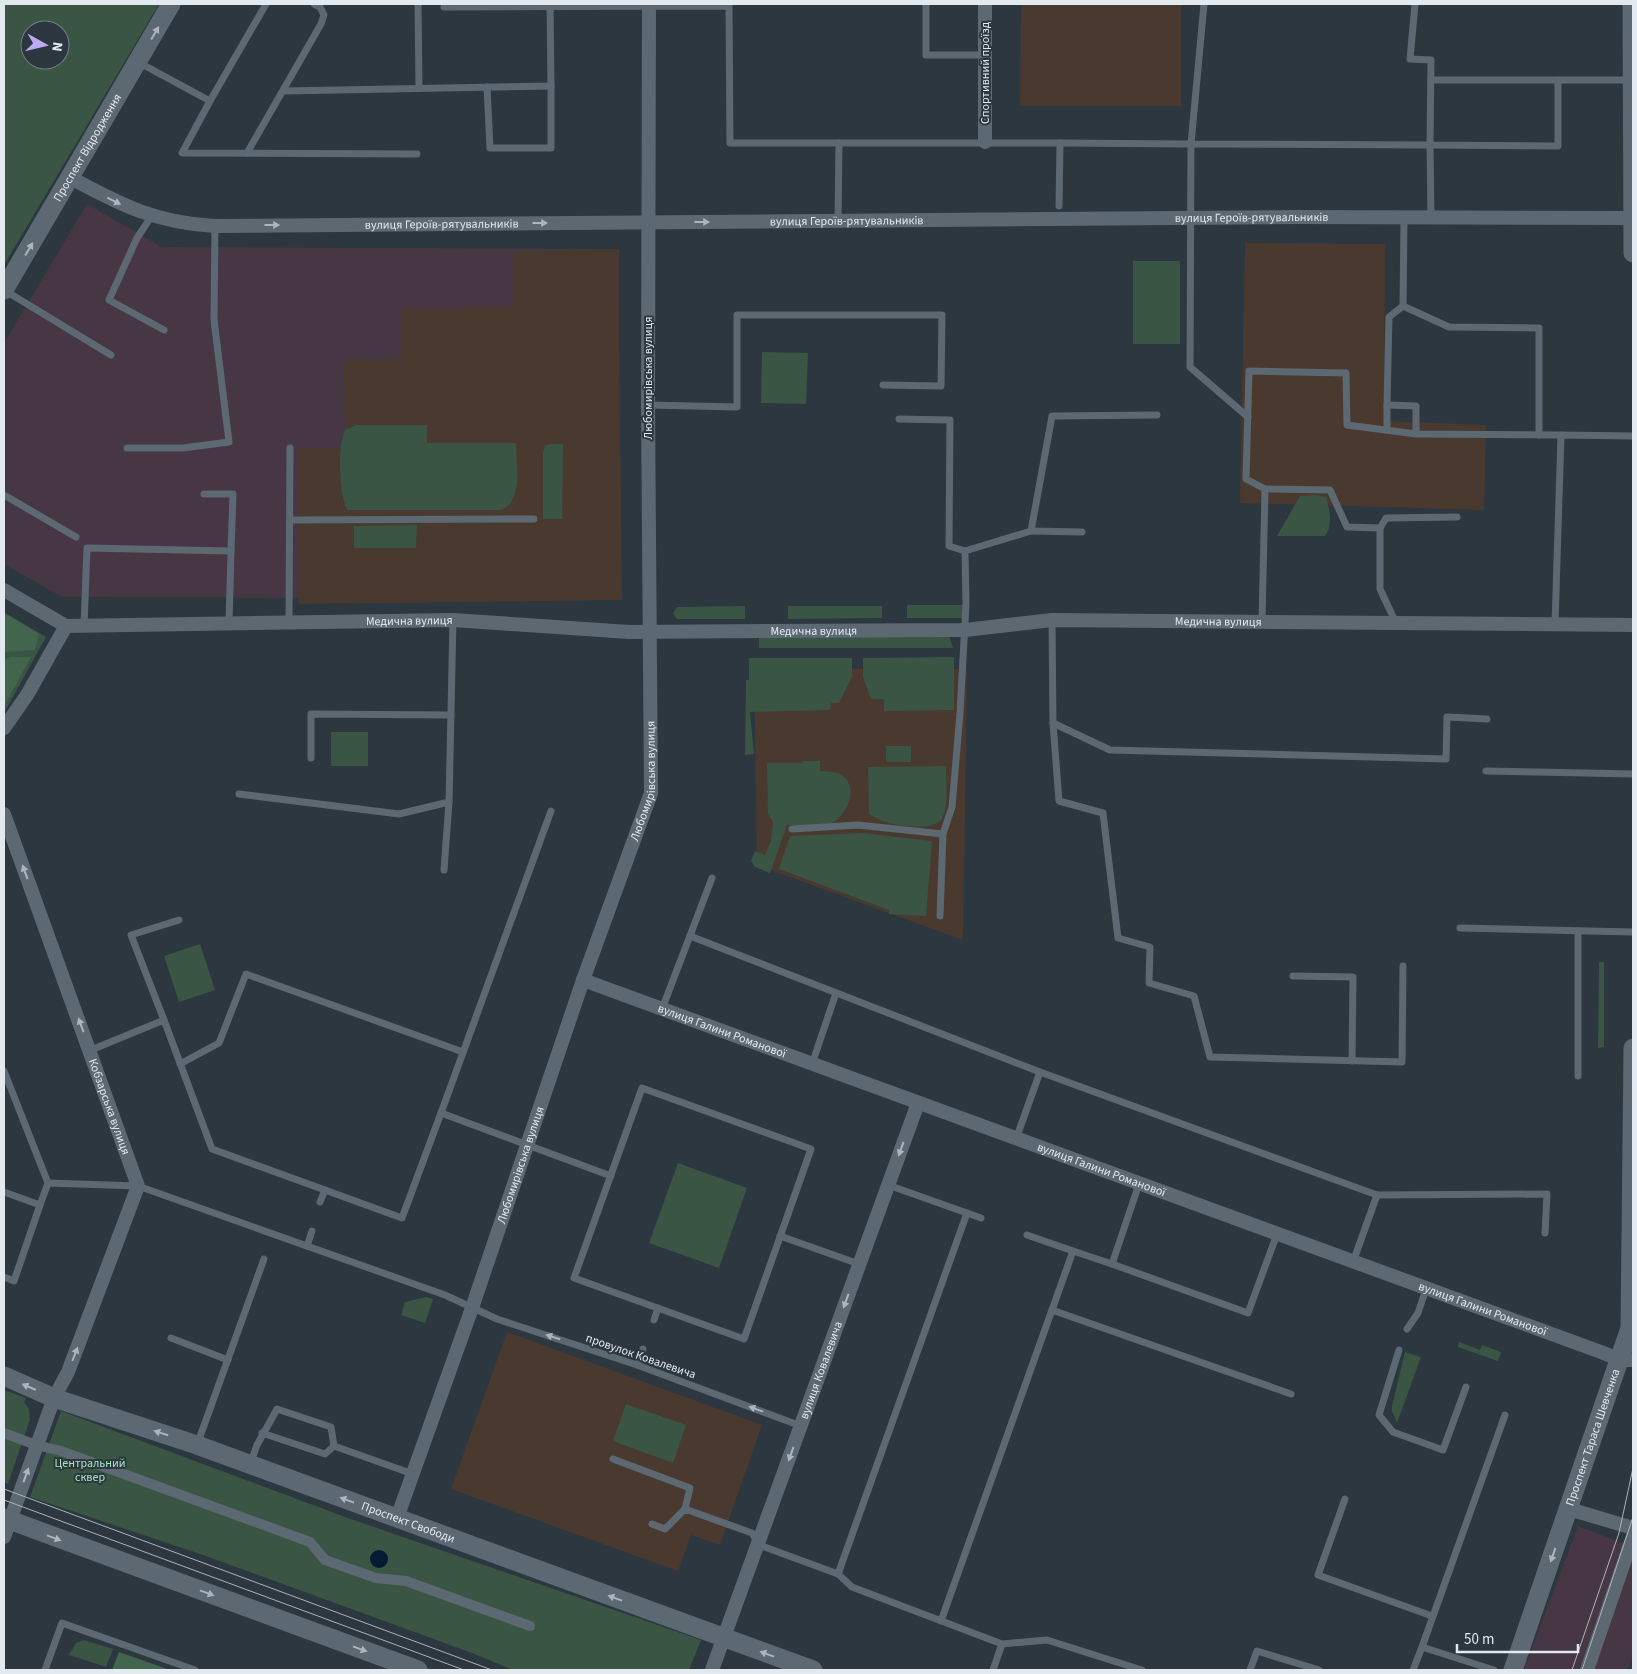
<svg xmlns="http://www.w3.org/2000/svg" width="1637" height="1674" font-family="'Source Sans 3',sans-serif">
  <rect width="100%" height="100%" fill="#2c3740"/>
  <!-- commercial -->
  <g fill="#473744">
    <polygon points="87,204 162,247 619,249 619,599 62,597 4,564 4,343"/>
    <polygon points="1578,1526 1633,1547 1633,1654 1627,1670 1524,1670"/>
  </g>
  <!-- education -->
  <g fill="#4a392f">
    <polygon points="1021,4 1181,4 1181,106 1020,106"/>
    <polygon points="1245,243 1385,244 1384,421 1486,425 1484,510 1240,503"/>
    <polygon points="618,249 622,600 299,604 297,449 345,448 344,360 402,359 402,309 514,307 513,251"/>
    <polygon points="754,668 967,669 963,940 757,865"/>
    <polygon points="507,1332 762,1425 720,1545 691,1535 678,1571 451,1489"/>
  </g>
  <!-- green -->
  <g fill="#3a5543" fill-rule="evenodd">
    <path d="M4,4H159L4,265ZM30,30H60V60H30Z"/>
    <rect x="1133" y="261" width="47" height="83"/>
    <polygon points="762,352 808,353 806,404 761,403"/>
    <path d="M356,425H427V443H516C516,463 524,501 501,510H347C339,491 337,449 345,430Z"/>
    <polygon points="550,444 563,444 562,519 543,519 543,452 545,446"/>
    <path d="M1316,495L1326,497C1330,510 1333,525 1325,536H1277L1300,496Z"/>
    <polygon points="417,525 416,548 354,548 354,526"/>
    <polygon points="907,605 968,605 962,618 907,618"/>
    <polygon points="745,606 745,619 677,619 673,613 677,607"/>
    <polygon points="788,606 882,606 882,618 788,619"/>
    <polygon points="4,612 46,637 4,713"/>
    <polygon points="949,636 953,648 759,648 759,637"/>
    <polygon points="954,657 954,710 884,711 884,699 871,699 863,677 863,658"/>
    <polygon points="749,658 852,658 852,677 839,703 831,703 830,710 750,712 754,754 745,755 746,680 749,680"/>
    <rect x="331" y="732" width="37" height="34"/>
    <rect x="886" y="746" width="25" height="16"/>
    <path d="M803,761H820V771C828,772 837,771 843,776C860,789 845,821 826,825C815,828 799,825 787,825L770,873L755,867L751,861L755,851L765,855L771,841L773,822L768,814L767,763H803Z"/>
    <path d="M946,766C946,779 949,810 941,820C932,833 879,825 869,813L868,767Z"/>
    <polygon points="863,833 932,841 926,916 889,914 889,910 779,869 790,836"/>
    <polygon points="200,944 215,990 179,1002 164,956"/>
    <polygon points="1599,962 1604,962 1604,1047 1598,1048"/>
    <polygon points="678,1163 747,1188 719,1268 649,1243"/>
    <polygon points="426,1297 433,1299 425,1323 401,1315 405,1302"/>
    <polygon points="1459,1342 1480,1350 1482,1345 1501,1352 1498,1361 1458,1347"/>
    <polygon points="1405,1352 1421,1357 1397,1423 1392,1411 1392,1406"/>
    <polygon points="4,1390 26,1398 24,1402 29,1409 30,1419 8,1484 4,1482"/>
    <polygon points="626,1404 686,1425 673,1463 613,1441"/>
    <polygon points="61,1411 348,1518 701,1640 689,1670 513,1670 472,1653 203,1555 30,1497"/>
    <polygon points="84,1640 113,1649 106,1667 69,1655 76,1643"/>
  </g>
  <!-- forest -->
  <g fill="#41664d">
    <polygon points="4,613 39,634 35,650 4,652"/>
    <polygon points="11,657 31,657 4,706 4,660"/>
    <polygon points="119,1652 170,1670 112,1670"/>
  </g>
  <!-- water -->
  <circle fill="#051b35" cx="379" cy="1559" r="9"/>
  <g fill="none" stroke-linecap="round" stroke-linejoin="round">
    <!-- service -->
    <g stroke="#5c6872" stroke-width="7">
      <polyline points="418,4 419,88"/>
      <polyline points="926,4 926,55 985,55"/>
      <polyline points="1204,4 1191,144 1430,145 1431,218"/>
      <polyline points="1415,4 1410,59 1431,60 1430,145 1558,146 1558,80"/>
      <polyline points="444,7 729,6 730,143 839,143 838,221"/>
      <polyline points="138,62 210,101 182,153 417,154"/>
      <polyline points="1431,80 1632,80"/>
      <polyline points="487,87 490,148 551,148 551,86"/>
      <polyline points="284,91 551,86 550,4"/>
      <polyline points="210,101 266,4"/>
      <polyline points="839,143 1060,143 1059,206"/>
      <polyline points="1060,143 1191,144 1190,367 1248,417"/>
      <polyline points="247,153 321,24 324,15 320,7 314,4"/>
      <polyline points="151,217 137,238 109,300 164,330"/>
      <polyline points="1404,218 1403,306 1449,327 1539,328 1539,435"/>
      <polyline points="4,290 111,355"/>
      <polyline points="1403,306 1389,317 1387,405 1416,406 1416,434"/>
      <polyline points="648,405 737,407 737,315 942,315 941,386 883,385"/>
      <polyline points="899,419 950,420 949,546 965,551"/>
      <polyline points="1387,430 1387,405"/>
      <polyline points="127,448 183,448 229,442 214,320 215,226"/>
      <polyline points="1265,489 1330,490 1347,527 1380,528"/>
      <polyline points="204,494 233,494 231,551"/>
      <polyline points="4,495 76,537"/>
      <polyline points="290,520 534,519"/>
      <polyline points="1031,531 1082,532"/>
      <polyline points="1052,620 1053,723 1059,801 1103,813 1118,938 1150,947 1149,983 1194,996 1210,1057 1402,1062 1403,966"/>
      <polyline points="289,622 290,448"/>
      <polyline points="1262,622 1265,489 1246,479 1249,371 1346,373 1347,425 1416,434 1561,435"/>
      <polyline points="1396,623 1380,589 1380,528 1386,518 1457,517"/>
      <polyline points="1555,624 1561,435 1633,436"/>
      <polyline points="84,626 87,548 231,551 229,623"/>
      <polyline points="1053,723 1110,750 1446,759 1447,717 1487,719"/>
      <polyline points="311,758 311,714 451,715"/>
      <polyline points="1486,771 1633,774"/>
      <polyline points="239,794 399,814 449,802"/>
      <polyline points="792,829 858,825 943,834"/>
      <polyline points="444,870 449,802 453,620"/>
      <polyline points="940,916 943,834 952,807 960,713 966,604 965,551 1031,531 1052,416 1157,415"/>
      <polyline points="1460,928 1633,932"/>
      <polyline points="1578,931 1578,1076"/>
      <polyline points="690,936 1040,1072 1377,1195"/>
      <polyline points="1293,976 1353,977 1352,1061"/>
      <polyline points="662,1009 712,878"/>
      <polyline points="164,1020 131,935 179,920"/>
      <polyline points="91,1050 164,1020 212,1149 402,1218 441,1113 611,1176"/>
      <polyline points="180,1064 219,1043 246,974 463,1052"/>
      <polyline points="812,1064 836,993"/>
      <polyline points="4,1071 48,1183"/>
      <polygon points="642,1088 811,1149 744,1339 574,1278"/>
      <polyline points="441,1113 551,811"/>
      <polyline points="1016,1139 1040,1072"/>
      <polyline points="4,1192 40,1205 48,1183 138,1186 445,1295 497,1319 637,1365 801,1426"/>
      <polyline points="320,1202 325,1190"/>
      <polyline points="967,1213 981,1218"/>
      <polyline points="1027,1235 1073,1251"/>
      <polyline points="780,1236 859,1264"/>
      <polyline points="307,1246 312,1231"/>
      <polyline points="1353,1262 1377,1195 1547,1194 1545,1233"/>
      <polyline points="1112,1264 1248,1313 1277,1234"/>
      <polyline points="4,1277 14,1281 40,1205"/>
      <polyline points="1052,1310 1291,1394"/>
      <polyline points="654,1320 658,1308"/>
      <polyline points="1407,1329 1418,1313 1426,1289"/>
      <polyline points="171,1338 228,1360"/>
      <polyline points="1399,1350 1379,1415 1393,1432 1443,1450 1466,1387"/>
      <polyline points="637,1365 643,1349"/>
      <polyline points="262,1433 325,1454 334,1446"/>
      <polyline points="197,1445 264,1259"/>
      <polyline points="613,1459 690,1488 685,1509"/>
      <polyline points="250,1465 257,1445 277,1409 331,1427 334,1446 413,1474"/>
      <polyline points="1345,1499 1318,1575 1432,1616"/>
      <polyline points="652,1524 665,1529 685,1509 752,1533 759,1545 838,1574 852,1587 1002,1644 1047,1640 1142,1670"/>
      <polyline points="838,1574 967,1213 888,1185"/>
      <polyline points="941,1621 1073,1251 1112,1264 1139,1184"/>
      <polyline points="1422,1647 1505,1415"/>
      <polyline points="45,1670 62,1623 195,1670"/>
      <polyline points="993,1670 1002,1644"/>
      <polyline points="1250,1670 1257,1651 1319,1670"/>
      <polyline points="1413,1670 1422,1647 1494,1670"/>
    </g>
    <!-- pedestrian -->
    <polyline stroke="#5c6872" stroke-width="10" points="4,1433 36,1445 61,1451 310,1542 325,1560 376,1578 406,1581 530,1626"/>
    <!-- minor -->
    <g stroke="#5c6872" stroke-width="14">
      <polyline points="985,4 985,142"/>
      <path id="s1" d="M71,178C121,205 156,223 215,226L1298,217L1633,218"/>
      <path id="s2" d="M4,590L66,626L453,620L629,632L767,631L965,630L1052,620L1633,625"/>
      <polyline points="4,728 27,695 66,626"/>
      <path id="s3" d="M4,814L138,1186L68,1372L54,1398L4,1537"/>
      <path id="s4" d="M583,980L1601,1352L1621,1360H1633"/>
      <polyline points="1569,1509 1633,1528"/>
      <path id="s5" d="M397,1518L472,1308L583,980L651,793L648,405L649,4"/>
      <path id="s6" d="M712,1670L918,1103"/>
      <polyline points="1587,1670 1633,1536"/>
    </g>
    <!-- secondary -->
    <g stroke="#5c6872" stroke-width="19">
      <polyline points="1632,4 1633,253"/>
      <path id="s7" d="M4,290L171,4"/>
      <path id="s8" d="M4,1376L54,1398L197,1445L813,1670"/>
      <polyline points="4,1518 418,1670"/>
      <path id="s9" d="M1513,1670L1630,1328L1633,1048"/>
    </g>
    <!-- tram -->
    <g stroke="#abb3ba" stroke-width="1">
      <polyline points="4,1489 492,1670"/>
      <polyline points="4,1500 464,1670"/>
      <polyline points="1572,1670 1619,1533 1633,1468"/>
      <polyline points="1582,1670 1633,1517"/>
    </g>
  </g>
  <!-- one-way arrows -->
  <defs><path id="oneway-solid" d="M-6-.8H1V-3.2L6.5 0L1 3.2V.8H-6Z" transform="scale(1.25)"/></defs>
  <g fill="#acb5bd">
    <use href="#oneway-solid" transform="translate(155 33) rotate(-60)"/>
    <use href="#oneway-solid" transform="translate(114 201) rotate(27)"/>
    <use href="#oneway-solid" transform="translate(702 222)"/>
    <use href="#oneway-solid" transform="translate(540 223)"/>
    <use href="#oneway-solid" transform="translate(272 225)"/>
    <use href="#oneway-solid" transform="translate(29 249) rotate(-59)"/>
    <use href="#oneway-solid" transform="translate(25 872) rotate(-110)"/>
    <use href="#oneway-solid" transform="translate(81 1025) rotate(-110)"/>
    <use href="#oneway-solid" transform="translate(901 1149) rotate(110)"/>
    <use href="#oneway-solid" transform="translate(846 1301) rotate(110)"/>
    <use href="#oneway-solid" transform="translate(553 1337) rotate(-162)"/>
    <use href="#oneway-solid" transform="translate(75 1354) rotate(-69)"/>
    <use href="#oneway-solid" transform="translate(29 1387) rotate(-157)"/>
    <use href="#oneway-solid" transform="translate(756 1409) rotate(-160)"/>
    <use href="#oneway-solid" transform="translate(161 1433) rotate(-162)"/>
    <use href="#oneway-solid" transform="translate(791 1454) rotate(110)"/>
    <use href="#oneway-solid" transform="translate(26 1475) rotate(-70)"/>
    <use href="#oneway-solid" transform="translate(347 1500) rotate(-160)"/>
    <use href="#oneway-solid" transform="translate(54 1538) rotate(20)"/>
    <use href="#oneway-solid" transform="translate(1553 1555) rotate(109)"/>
    <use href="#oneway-solid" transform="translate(207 1593) rotate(20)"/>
    <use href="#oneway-solid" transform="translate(615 1598) rotate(-160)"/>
    <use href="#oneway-solid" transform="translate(360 1649) rotate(20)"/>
    <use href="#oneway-solid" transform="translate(767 1654) rotate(-160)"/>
  </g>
  <g text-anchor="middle" stroke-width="4" stroke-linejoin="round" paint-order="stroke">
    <!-- street labels -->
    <g font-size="12" fill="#e2e9ef" stroke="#2c3740">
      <text transform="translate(985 73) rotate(-90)" y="4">Спортивний проїзд</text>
      <text dy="4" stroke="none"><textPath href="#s7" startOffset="165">Проспект Відродження</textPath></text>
      <text dy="4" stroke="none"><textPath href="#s1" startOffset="1190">вулиця Героїв-рятувальників</textPath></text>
      <text dy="4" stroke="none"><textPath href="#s1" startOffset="785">вулиця Героїв-рятувальників</textPath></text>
      <text dy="4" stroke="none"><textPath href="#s1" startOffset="380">вулиця Героїв-рятувальників</textPath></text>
      <text transform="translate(648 378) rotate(-90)" y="4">Любомирівська вулиця</text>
      <text dy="4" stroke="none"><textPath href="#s2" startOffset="415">Медична вулиця</textPath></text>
      <text dy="4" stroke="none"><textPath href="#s2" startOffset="1225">Медична вулиця</textPath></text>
      <text dy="4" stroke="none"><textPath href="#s2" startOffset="820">Медична вулиця</textPath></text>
      <text dy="4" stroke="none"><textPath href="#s5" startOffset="779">Любомирівська вулиця</textPath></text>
      <text dy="4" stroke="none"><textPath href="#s4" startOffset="148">вулиця Галини Романової</textPath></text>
      <text dy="4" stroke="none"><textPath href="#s3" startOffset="311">Кобзарська вулиця</textPath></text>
      <text dy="4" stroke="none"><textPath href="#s5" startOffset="374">Любомирівська вулиця</textPath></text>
      <text dy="4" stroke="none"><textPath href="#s4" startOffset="552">вулиця Галини Романової</textPath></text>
      <text dy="4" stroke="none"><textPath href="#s4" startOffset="958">вулиця Галини Романової</textPath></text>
      <text transform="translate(641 1356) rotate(19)" y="4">провулок Ковалевича</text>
      <text dy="4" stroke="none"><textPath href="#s6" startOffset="319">вулиця Ковалевича</textPath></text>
      <text dy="4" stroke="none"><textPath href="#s9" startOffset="246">Проспект Тараса Шевченка</textPath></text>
      <text dy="4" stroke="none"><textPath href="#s8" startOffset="430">Проспект Свободи</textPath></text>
    </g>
    <!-- park labels -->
    <g font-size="12" fill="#a6e6bb" stroke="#2c3740">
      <text x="90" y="1467">Центральний<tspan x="90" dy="14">сквер</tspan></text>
    </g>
  </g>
  <!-- border -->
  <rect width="1637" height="1674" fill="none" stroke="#e2e9ef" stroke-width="10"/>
  <!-- north arrow -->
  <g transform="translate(45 45) rotate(98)"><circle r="24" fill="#2c3740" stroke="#757e86"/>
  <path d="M0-4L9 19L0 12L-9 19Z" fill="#c0a8f3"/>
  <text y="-8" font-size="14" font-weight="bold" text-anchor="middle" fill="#e2e9ef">N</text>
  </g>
  <!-- scale -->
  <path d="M1457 1644v8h121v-8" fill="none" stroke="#e2e9ef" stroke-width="2.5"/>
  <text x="1464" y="1644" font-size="15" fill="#e2e9ef" stroke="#2c3740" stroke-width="4" paint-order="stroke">50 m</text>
</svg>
